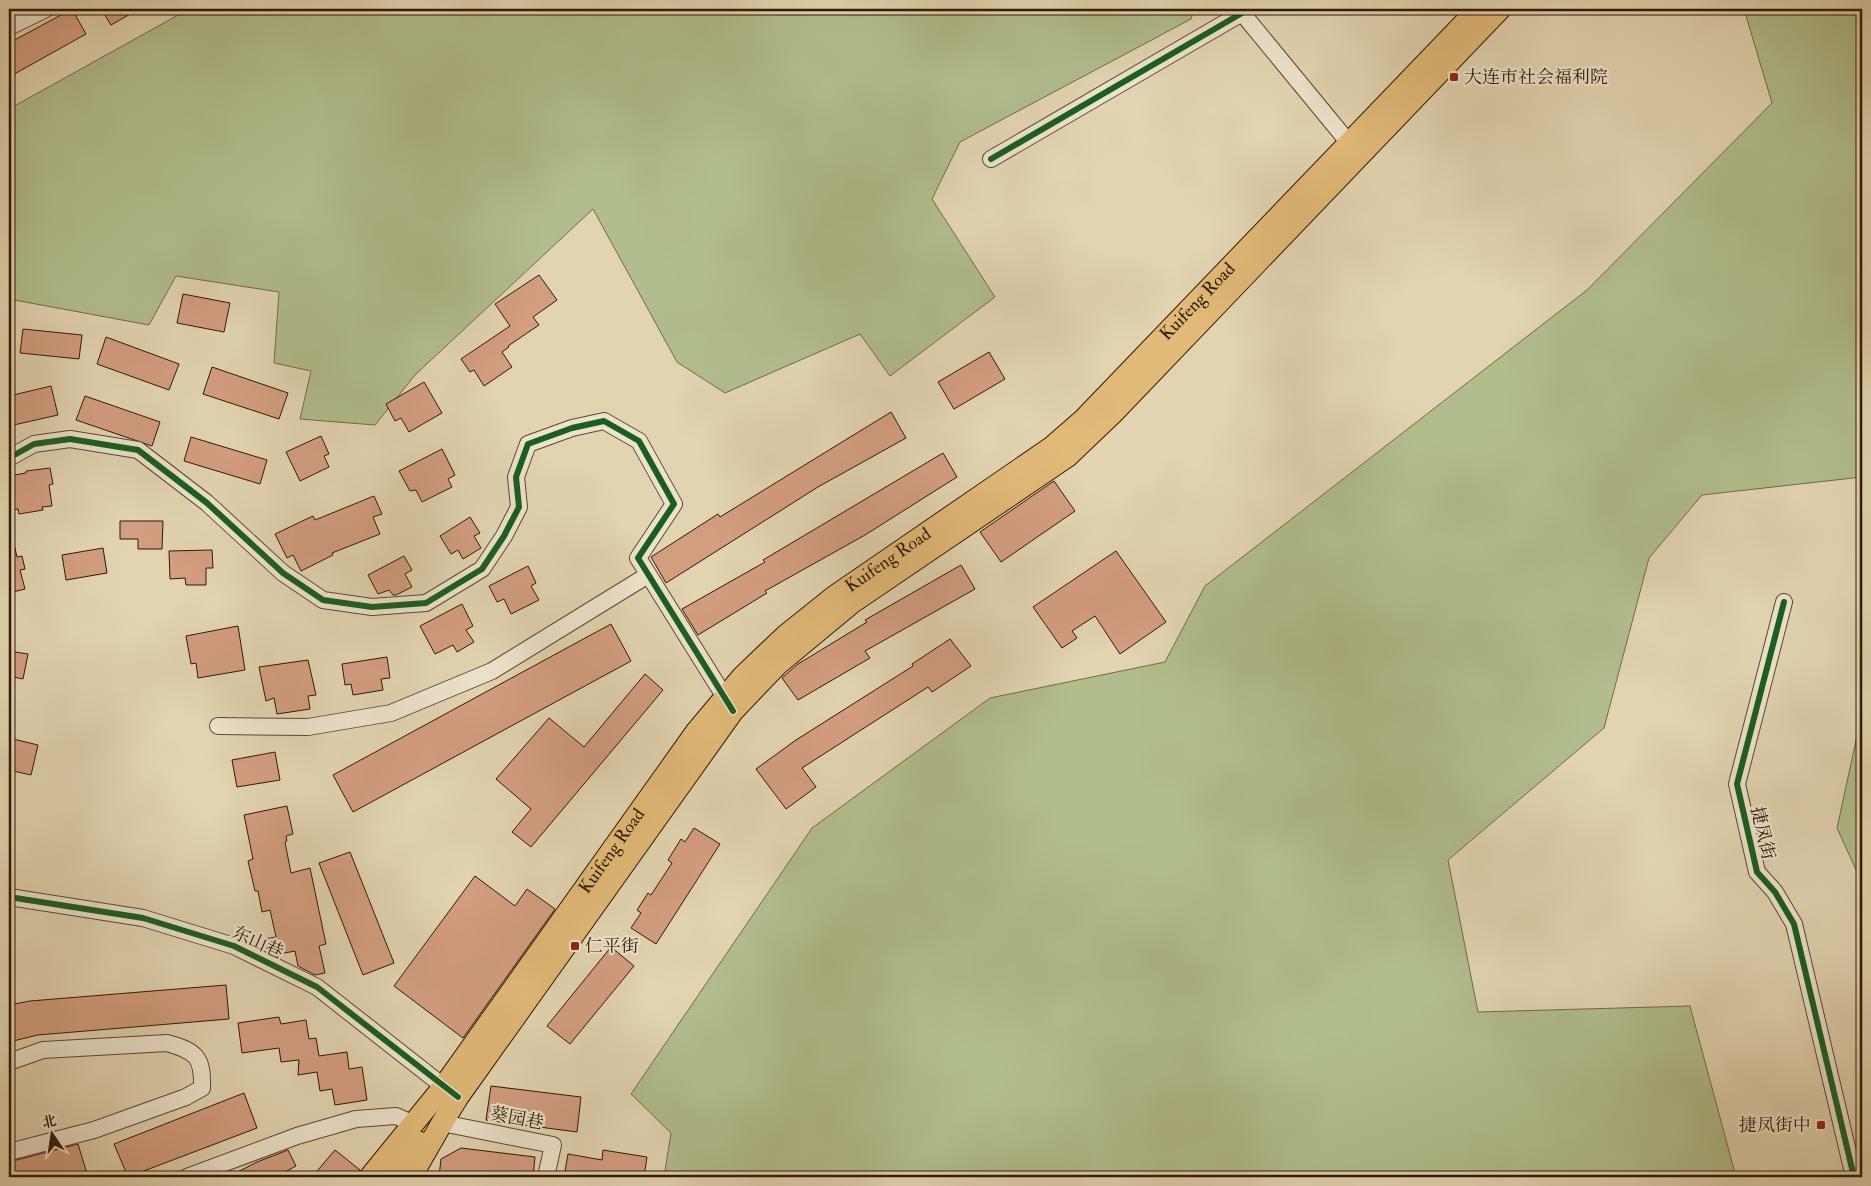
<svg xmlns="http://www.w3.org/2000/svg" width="1871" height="1186" font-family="'IM FELL Double Pica','Noto Serif SC',serif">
  <rect width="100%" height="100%" fill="#e2d4b1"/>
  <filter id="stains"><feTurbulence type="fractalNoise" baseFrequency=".004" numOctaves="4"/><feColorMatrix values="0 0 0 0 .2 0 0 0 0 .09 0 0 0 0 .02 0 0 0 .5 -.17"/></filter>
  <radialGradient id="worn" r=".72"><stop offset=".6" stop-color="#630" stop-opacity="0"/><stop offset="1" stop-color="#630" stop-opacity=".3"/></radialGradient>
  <!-- green -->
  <g fill="#b1bd8d" stroke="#706b48">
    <polygon points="189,9 1194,9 1191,19 960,142 932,199 995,297 890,376 860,334 725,393 677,362 593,209 415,375 375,425 300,419 311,371 274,363 279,292 176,276 149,325 9,299 9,109"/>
    <polygon points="1744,9 1862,9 1862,477 1702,495 1649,558 1604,728 1448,860 1478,1012 1690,1006 1736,1177 664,1177 671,1133 631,1094 812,828 990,698 1165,662 1205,586 1587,290 1772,103"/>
    <polygon points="1862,713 1862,883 1837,828"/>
  </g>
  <!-- building -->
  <g fill="#d39e80" stroke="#2f1902">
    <polygon points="72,9 86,34 9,77 9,43"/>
    <polygon points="101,9 139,9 111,25"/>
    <polygon points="539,275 557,300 533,317 539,325 508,346 509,347 502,352 512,367 484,386 474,370 470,372 461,359 510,326 495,304"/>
    <polygon points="183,294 230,303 224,332 177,323"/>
    <polygon points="23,329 82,335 79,359 20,353"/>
    <polygon points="106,337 179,364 169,390 97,364"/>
    <polygon points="989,352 1005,379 954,409 938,382"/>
    <polygon points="212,367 288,393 279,419 203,394"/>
    <polygon points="424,382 442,413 409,432 401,418 395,421 386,404"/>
    <polygon points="51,386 58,415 9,426 9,396"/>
    <polygon points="85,396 160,422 152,446 76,420"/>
    <polygon points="891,412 906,438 818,487 666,583 651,557 718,514 720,517"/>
    <polygon points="321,436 329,454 324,456 329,467 300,481 286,452"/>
    <polygon points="191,437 267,460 260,484 184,461"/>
    <polygon points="442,449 455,475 448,479 452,487 422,502 416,490 410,491 399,471"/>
    <polygon points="943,453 957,477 865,535 765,591 767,593 698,635 682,609 765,562 763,560"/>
    <polygon points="50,468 53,484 49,485 52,506 42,507 43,510 19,514 18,509 10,510 9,476 26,473 26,471"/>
    <polygon points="1054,481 1075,511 1001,562 980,532"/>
    <polygon points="374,496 382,514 373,517 380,534 332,553 333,555 301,571 293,555 287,558 275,534 313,516 315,520"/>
    <polygon points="470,517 480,533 474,536 481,548 463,559 458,550 451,554 440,536"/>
    <polygon points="120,521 163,521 162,549 138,549 138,539 120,539"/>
    <polygon points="14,544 17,557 22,556 25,569 20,570 25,589 9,593 9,545"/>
    <polygon points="103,548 107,573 66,580 62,555"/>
    <polygon points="212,550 213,568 206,568 206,585 186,585 185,578 170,579 169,551"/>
    <polygon points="1116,551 1166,622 1120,654 1095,616 1072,631 1077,638 1062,648 1033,607"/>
    <polygon points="404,556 412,570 405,574 412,587 396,595 393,595 389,590 378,594 368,575"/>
    <polygon points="961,565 975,589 865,651 870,658 798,700 782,678 798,664 867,622 865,620"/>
    <polygon points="528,566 536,583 531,586 539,600 511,614 504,599 497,602 489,586"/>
    <polygon points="462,604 473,626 466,630 474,642 457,652 453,645 435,654 420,626"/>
    <polygon points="611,624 631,661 353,812 333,775"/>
    <polygon points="238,626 245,670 198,678 196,663 191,664 186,636"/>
    <polygon points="950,639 971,666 932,692 928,687 802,768 816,787 786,809 756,769 796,740 913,666 912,664"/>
    <polygon points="9,651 28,654 23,679 9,676"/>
    <polygon points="387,657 390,678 381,679 383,690 353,695 351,684 345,685 342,664"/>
    <polygon points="308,660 316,695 308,696 310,709 277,714 274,698 266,701 259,667"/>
    <polygon points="645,674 663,690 531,847 512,832 531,809 496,779 549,718 584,747"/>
    <polygon points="9,738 38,745 31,775 9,770"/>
    <polygon points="275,752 280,780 237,787 232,760"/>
    <polygon points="287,806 293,834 286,836 287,841 285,842 291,873 310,868 326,944 319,946 325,973 315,975 298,966 295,951 274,955 267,951 264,939 276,937 270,910 262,912 258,891 255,891 248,861 253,859 244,815"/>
    <polygon points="694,828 720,844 656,944 631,928 641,913 637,910 648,893 651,895 672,863 668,860 681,839 685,842"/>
    <polygon points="350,852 394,963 363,975 319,863"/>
    <polygon points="475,876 515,906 527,889 555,909 463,1038 394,986"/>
    <polygon points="611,947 634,966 570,1044 547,1026"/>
    <polygon points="226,985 229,1019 38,1035 9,1042 9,1005 30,1001"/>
    <polygon points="279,1017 281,1024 306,1020 309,1039 316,1038 319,1056 347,1052 349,1069 362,1067 367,1100 335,1105 332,1089 320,1091 317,1072 298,1075 299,1060 281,1062 279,1048 242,1053 238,1023"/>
    <polygon points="491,1086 581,1097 577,1132 486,1120"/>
    <polygon points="244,1093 257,1128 128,1177 114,1144"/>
    <polygon points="78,1144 88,1177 9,1177 9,1162"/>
    <polygon points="461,1148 535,1157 533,1177 439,1177 441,1159"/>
    <polygon points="288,1150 296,1166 276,1177 228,1177 257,1162"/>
    <polygon points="335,1150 360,1170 358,1177 312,1177"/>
    <polygon points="603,1150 647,1157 644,1177 564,1177 568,1154 602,1160"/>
  </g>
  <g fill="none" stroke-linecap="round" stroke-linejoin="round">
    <defs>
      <g id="minor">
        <polyline points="1243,9 1242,13 1349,143"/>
        <polyline points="9,27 46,9"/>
        <polyline points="991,159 1242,13"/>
        <polyline points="9,458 34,444 70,439 138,450 207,503 283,573 323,600 372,607 426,603 482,569 504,536 519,507 516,477 528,444 572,428 604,421 639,441 674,504 638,558 731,707"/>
        <polyline points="1784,602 1737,784 1757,872 1775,892 1794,924 1854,1177"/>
        <polyline points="218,726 308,727 391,713 492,671 648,575"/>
        <polyline points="9,897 143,918 234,946 317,987 452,1093"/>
        <path d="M9,1062L43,1050L167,1043C196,1051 203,1057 202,1088L186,1097L94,1130L9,1152"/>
        <polyline points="442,1123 553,1145 546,1177"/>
        <polyline points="187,1177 297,1136 356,1119 396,1116 414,1124"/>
      </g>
      <g id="major">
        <path id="s1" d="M370,1177L444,1086L696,732L743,676L785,636L835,596L1052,447L1083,420L1478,9"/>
        <polyline points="392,1177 419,1142"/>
        <polyline points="411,1177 442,1123 458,1097 733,711 777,665 853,602 1068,456 1112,414 1500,9"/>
      </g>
    </defs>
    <!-- minor casing -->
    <use href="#minor" stroke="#5c482e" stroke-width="18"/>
    <!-- major casing -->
    <use href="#major" stroke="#2f1902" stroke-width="23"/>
    <!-- minor -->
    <use href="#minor" stroke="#ece3cc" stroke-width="16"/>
    <!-- major -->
    <use href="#major" stroke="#e1ba78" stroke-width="21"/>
    <defs>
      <g id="cycleway">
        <polyline points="991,159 1242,13"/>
        <polyline points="9,458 34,444 70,439 138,450 207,503 283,573 323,600 372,607 426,603 482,569 504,536 519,507 516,477 528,444 572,428 604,421 639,441 674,504 638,558 733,711"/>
        <polyline points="1784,602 1737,784 1757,872 1775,892 1794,924 1854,1177"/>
        <polyline points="9,897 143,918 234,946 317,987 458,1097"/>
      </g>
    </defs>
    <!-- cycleway casing -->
    <use href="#cycleway" stroke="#ece3cc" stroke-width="9"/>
    <!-- cycleway -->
    <use href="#cycleway" stroke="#1b5e20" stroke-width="6"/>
  </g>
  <!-- markers -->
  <g fill="#8f2418" stroke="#ece3cc" stroke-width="2">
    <rect x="1449" y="72" width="10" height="10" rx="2.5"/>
    <rect x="570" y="941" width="10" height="10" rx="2.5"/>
    <rect x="1816" y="1120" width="10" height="10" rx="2.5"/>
  </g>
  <g text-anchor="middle" stroke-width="4.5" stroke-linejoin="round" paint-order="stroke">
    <!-- poi labels -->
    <g font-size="18" fill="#2f1902" stroke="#ece3cc" text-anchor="start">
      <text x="1464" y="83">大连市社会福利院</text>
      <text x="585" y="952">仁平街</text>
      <text x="1811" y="1131" text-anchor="end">捷凤街中</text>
    </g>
    <!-- street labels -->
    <g font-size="18" fill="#2f1902" stroke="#ece3cc">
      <text dy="6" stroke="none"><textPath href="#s1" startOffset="1216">Kuifeng Road</textPath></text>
      <text dy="6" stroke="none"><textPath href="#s1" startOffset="811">Kuifeng Road</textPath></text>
      <text transform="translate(1763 833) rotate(77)" y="6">捷凤街</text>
      <text dy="6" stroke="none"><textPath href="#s1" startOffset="406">Kuifeng Road</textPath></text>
      <text transform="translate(258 942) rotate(24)" y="6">东山巷</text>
      <text transform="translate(517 1118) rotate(11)" y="6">葵园巷</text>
    </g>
  </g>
  <!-- margin -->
  <rect width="1871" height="1186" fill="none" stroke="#e2d4b1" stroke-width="30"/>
  <rect x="10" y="10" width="1851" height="1166" fill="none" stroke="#2f1902" stroke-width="2.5"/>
  <rect x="15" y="15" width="1841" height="1156" fill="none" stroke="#2f1902"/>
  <!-- north arrow -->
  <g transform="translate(52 1134) rotate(347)" stroke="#ece3cc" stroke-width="4" paint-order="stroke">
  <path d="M0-4L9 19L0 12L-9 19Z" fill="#2f1902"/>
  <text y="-8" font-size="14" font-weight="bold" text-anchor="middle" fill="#2f1902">北</text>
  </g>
  <rect width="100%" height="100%" filter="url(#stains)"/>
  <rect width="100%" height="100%" fill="url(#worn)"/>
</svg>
